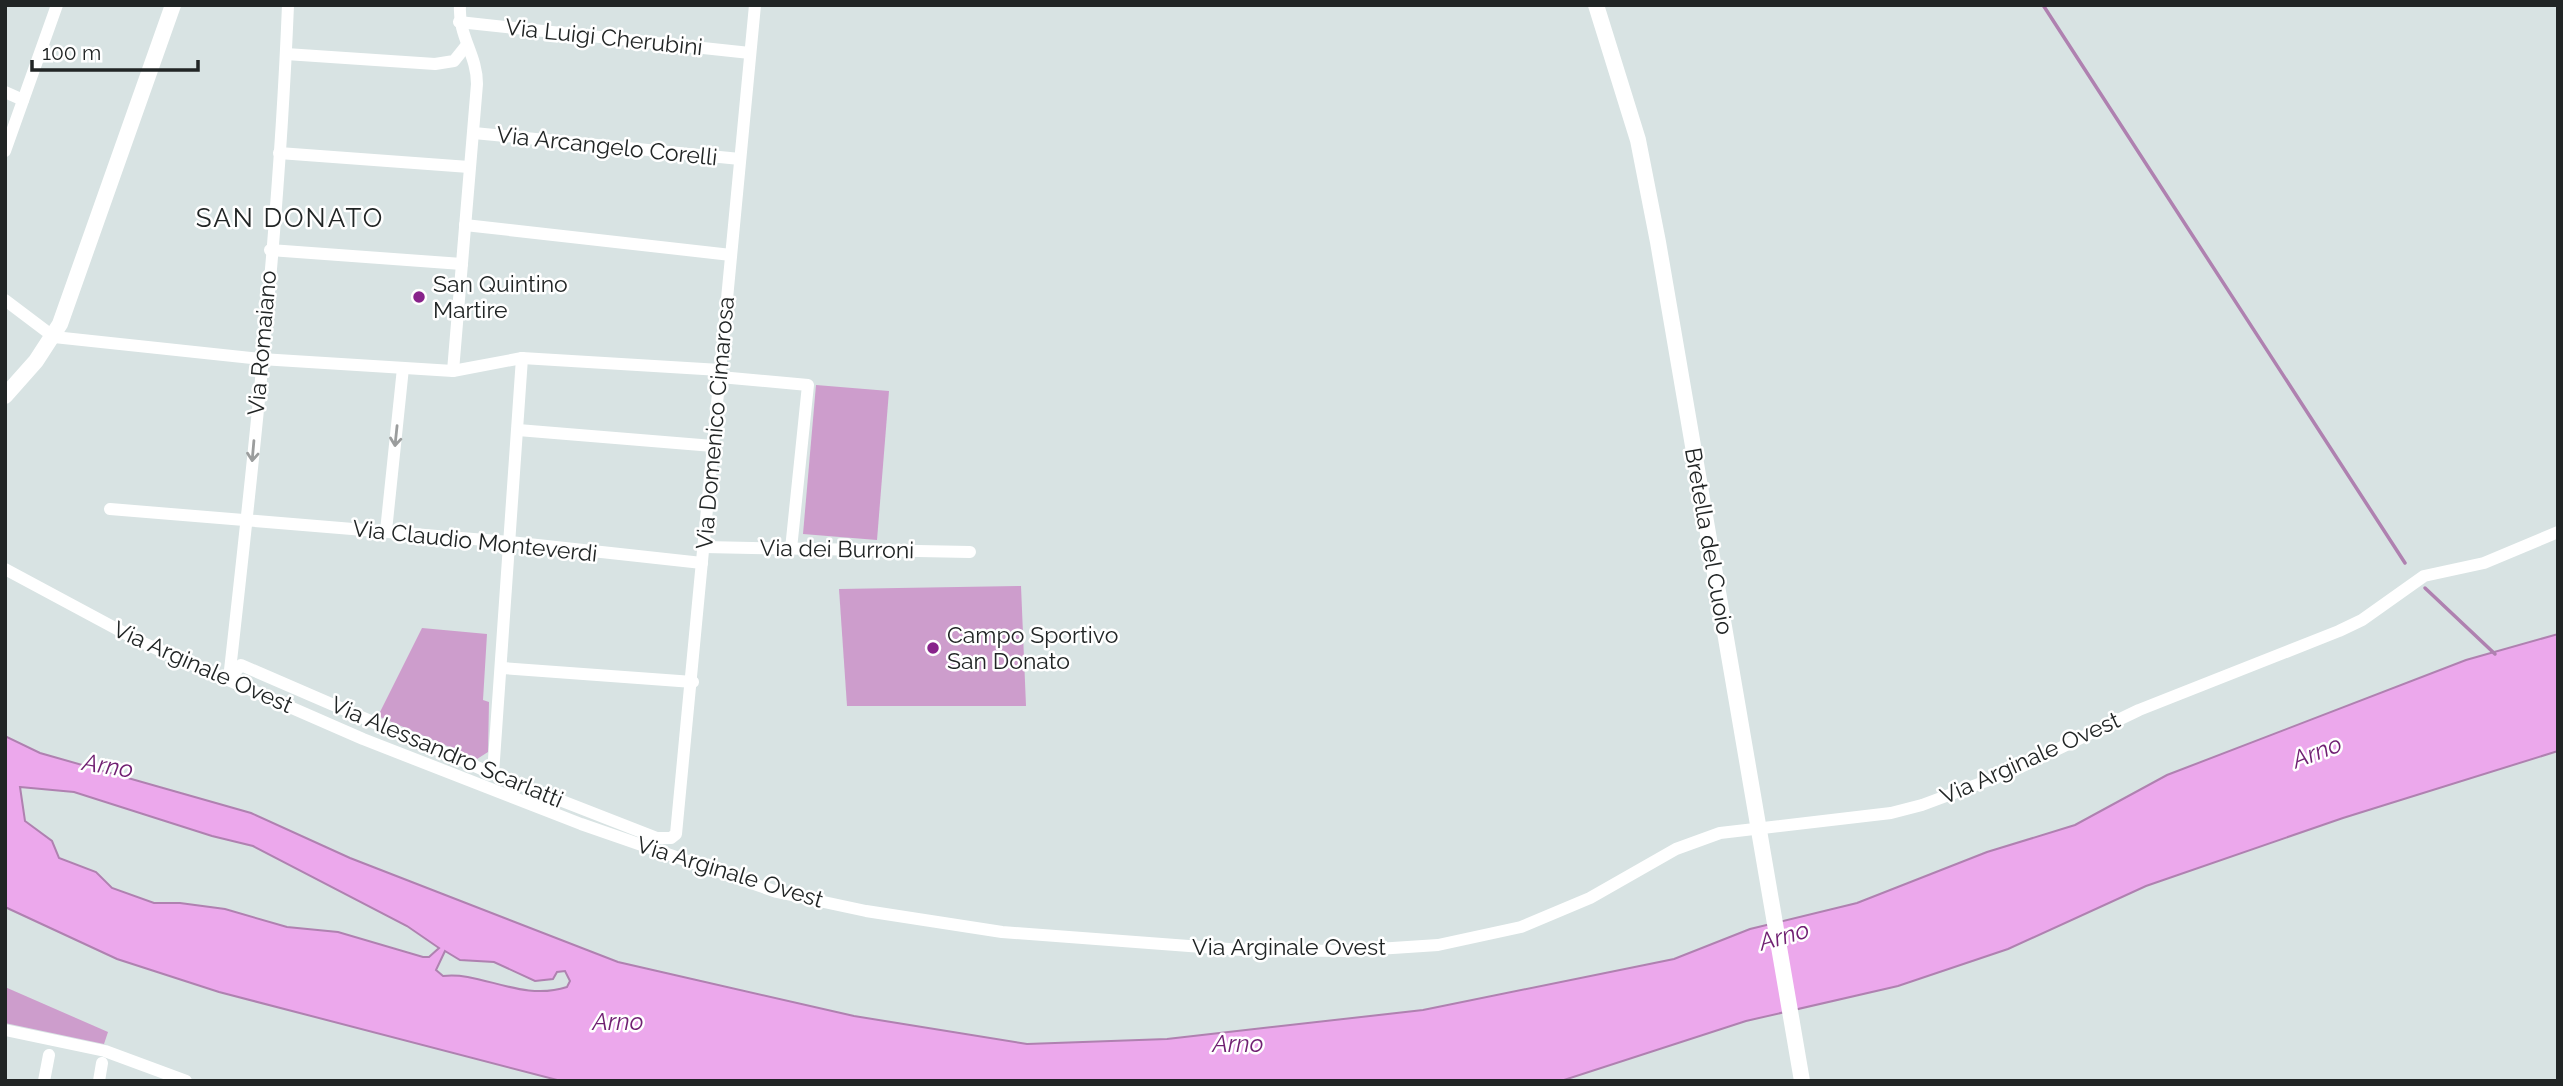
<svg xmlns="http://www.w3.org/2000/svg" width="2563" height="1086" font-family="Raleway,sans-serif">
  <rect width="100%" height="100%" fill="#d8e3e3"/>
  <!-- green -->
  <g fill="#cd9dcc">
    <polygon points="816,385 889,391 877,540 803,534"/>
    <polygon points="1021,586 1026,706 847,706 839,589"/>
    <polygon points="422,628 487,634 483,700 489,702 488,752 477,759 378,716"/>
    <polygon points="5,987 108,1032 104,1044 5,1023"/>
  </g>
  <!-- water -->
  <path fill="#eca8ec" stroke="#af81b0" stroke-width="2" fill-rule="evenodd" d="M2558,634V751L2343,818L2146,886L2008,949L1898,986L1746,1021L1561,1081H561L219,992L117,959L5,907V736L40,753L251,813L350,858L618,962L854,1016L1027,1044L1167,1039L1423,1010L1674,959L1750,929L1857,903L1987,852L2075,825L2167,775L2466,660ZM20,787L74,792L212,836L253,846L407,926L439,948L429,957H423L338,932L287,927L225,909L180,903H154L112,888L96,872L59,858L52,841L25,821ZM445,951L460,960L494,962L535,981L553,979L557,972L565,971L570,981L567,987C521,1002 481,971 443,976L436,970Z"/>
  <g fill="none" stroke-linecap="round" stroke-linejoin="round">
    <!-- stream -->
    <g stroke="#af81b0" stroke-width="3.5">
      <polyline points="2043,5 2405,563"/>
      <polyline points="2425,588 2495,654"/>
    </g>
    <!-- minor -->
    <g stroke="#fff" stroke-width="12">
      <polyline points="459,22 750,53"/>
      <polyline points="286,54 435,64 454,61 466,46"/>
      <polyline points="5,92 23,100"/>
      <polyline points="474,133 740,159"/>
      <polyline points="5,151 57,5"/>
      <polyline points="279,153 469,167"/>
      <polyline points="465,225 731,255"/>
      <polyline points="270,250 462,264"/>
      <polyline points="5,300 54,337 261,359 453,371 522,358 720,370"/>
      <path d="M453,371L477,84C477,54 458,37 460,5"/>
      <polyline points="720,377 808,385 791,549"/>
      <polyline points="518,430 713,446"/>
      <polyline points="110,509 510,542 702,563"/>
      <polyline points="386,531 403,368"/>
      <polyline points="704,547 970,552"/>
      <polyline points="5,569 141,642 363,739 581,824 777,892 866,911 1002,932 1242,950 1347,951 1438,945 1521,927 1590,898 1676,849 1720,833 1891,813 1922,805 2008,773 2139,710 2339,631 2362,620 2424,576 2484,563 2558,532"/>
      <polyline points="502,668 693,682"/>
      <polyline points="229,679 241,665 493,774 657,838 671,838 676,834 755,5"/>
      <path d="M229,679C254,457 279,228 288,5"/>
      <polyline points="493,774 522,358"/>
      <polyline points="5,1030 105,1051 186,1081"/>
      <polyline points="44,1081 49,1055"/>
      <polyline points="99,1081 102,1063"/>
    </g>
    <!-- major -->
    <g stroke="#fff" stroke-width="16">
      <polyline points="1596,5 1638,140 1658,242 1802,1081"/>
      <polyline points="5,396 36,361 60,324 173,5"/>
    </g>
  </g>
  <!-- one-way arrows -->
  <defs><path id="oneway-shaft" d="M-6 0H5M1.5-3L5.5 0L1.5 3" fill="none" stroke-width="1.6" stroke-linecap="round" stroke-linejoin="round" transform="scale(1.75)"/></defs>
  <g stroke="#9b9d9d">
    <use href="#oneway-shaft" transform="translate(396 436) rotate(96)"/>
    <use href="#oneway-shaft" transform="translate(253 451) rotate(95)"/>
  </g>
  <!-- markers -->
  <g fill="#88238b" stroke="#fff" stroke-width="2.5">
    <circle cx="419" cy="297" r="7"/>
    <circle cx="933" cy="648" r="7"/>
  </g>
  <g text-anchor="middle" stroke-width="5" stroke-linejoin="round" paint-order="stroke">
    <!-- street labels -->
    <g font-size="23" fill="#212525" stroke="#fff">
      <text transform="translate(604 37) rotate(6)" y="8">Via Luigi Cherubini</text>
      <text transform="translate(607 146) rotate(6)" y="8">Via Arcangelo Corelli</text>
      <text transform="translate(262 343) rotate(-85)" y="8">Via Romaiano</text>
      <text transform="translate(715 423) rotate(-85)" y="8">Via Domenico Cimarosa</text>
      <text transform="translate(475 541) rotate(6)" y="8">Via Claudio Monteverdi</text>
      <text transform="translate(1709 541) rotate(80)" y="8">Bretella del Cuoio</text>
      <text transform="translate(837 549) rotate(1)" y="8">Via dei Burroni</text>
      <text transform="translate(203 667) rotate(24)" y="8">Via Arginale Ovest</text>
      <text transform="translate(447 752) rotate(23)" y="8">Via Alessandro Scarlatti</text>
      <text transform="translate(2030 758) rotate(-24)" y="8">Via Arginale Ovest</text>
      <text transform="translate(730 872) rotate(17)" y="8">Via Arginale Ovest</text>
      <text x="1289" y="955">Via Arginale Ovest</text>
    </g>
    <!-- poi labels -->
    <g font-size="23" fill="#212525" stroke="#fff" text-anchor="start">
      <text x="433" y="292">San Quintino<tspan x="433" dy="26">Martire</tspan></text>
      <text x="947" y="643">Campo Sportivo<tspan x="947" dy="26">San Donato</tspan></text>
    </g>
    <!-- water labels -->
    <g font-size="24" font-style="italic" fill="#702072" stroke="#fff">
      <text transform="translate(2317 752) rotate(-21)" y="8">Arno</text>
      <text transform="translate(108 766) rotate(9)" y="8">Arno</text>
      <text transform="translate(1784 936) rotate(-16)" y="8">Arno</text>
      <text x="618" y="1030">Arno</text>
      <text x="1238" y="1052">Arno</text>
    </g>
    <!-- quarter labels -->
    <g font-size="26" letter-spacing="2" fill="#212525" stroke="#fff">
      <text x="290" y="227">SAN DONATO</text>
    </g>
  </g>
  <!-- border -->
  <rect width="2563" height="1086" fill="none" stroke="#212525" stroke-width="14"/>
  <!-- scale -->
  <path d="M32 60v10h166v-10" fill="none" stroke="#212525" stroke-width="3.5"/>
  <text x="42" y="60" font-size="21" fill="#212525" stroke="#ffffff" stroke-width="5" paint-order="stroke">100 m</text>
</svg>
